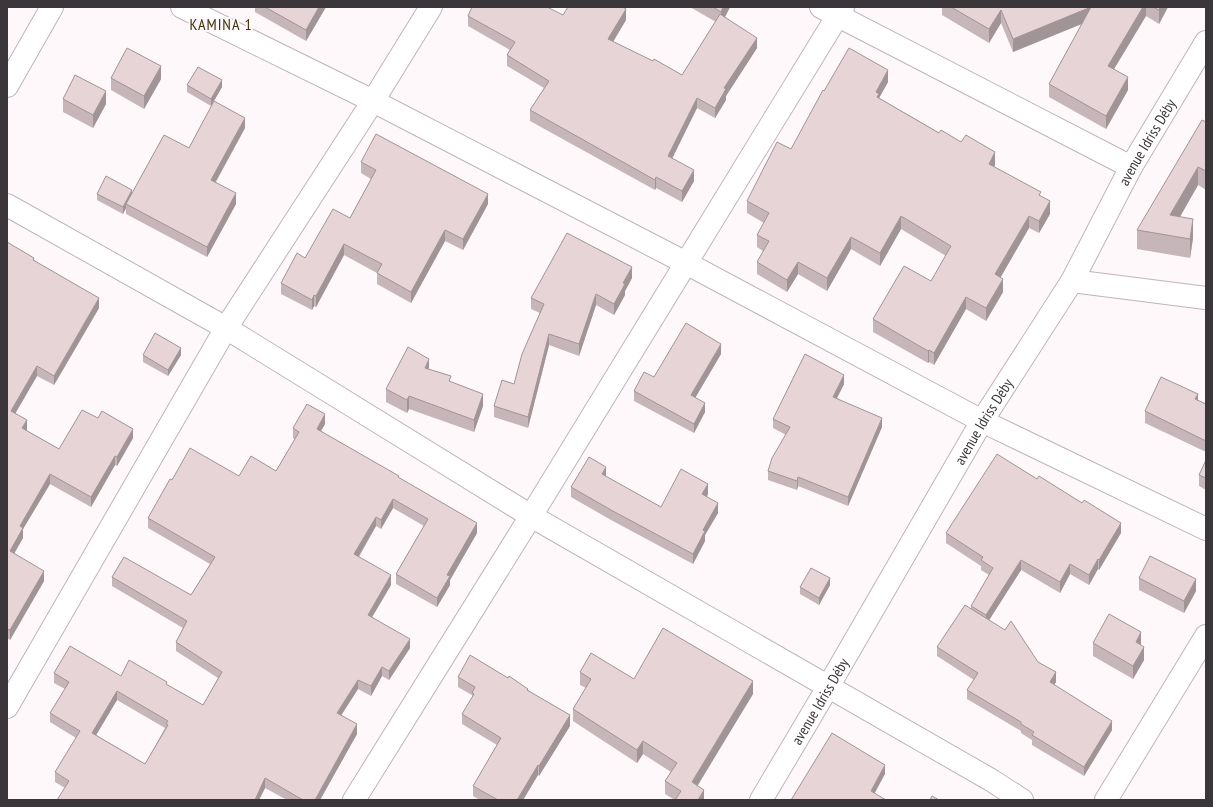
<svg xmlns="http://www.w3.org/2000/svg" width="1213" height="807" viewBox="0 0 1213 807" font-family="'PT Sans Narrow',sans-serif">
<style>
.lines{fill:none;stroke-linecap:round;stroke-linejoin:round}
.street-casing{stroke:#c1b3bb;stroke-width:24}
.street{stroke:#fff;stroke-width:22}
.wall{fill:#c6b6b9;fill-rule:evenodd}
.shaded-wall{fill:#a19496}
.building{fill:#e6d4d7;stroke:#a19496;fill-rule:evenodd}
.labels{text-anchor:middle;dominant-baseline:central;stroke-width:4;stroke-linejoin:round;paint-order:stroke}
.street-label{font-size:15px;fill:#3b3639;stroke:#fef8fb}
.neighbourhood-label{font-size:16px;letter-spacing:1px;fill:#3f360b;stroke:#fef8fb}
</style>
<rect width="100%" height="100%" fill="#fef8fb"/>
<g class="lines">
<!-- street casing -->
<g class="street-casing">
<g id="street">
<path d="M182,7L373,101L686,263L982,421L1206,529"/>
<path d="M821,7L1131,167"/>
<path d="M7,86L52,7"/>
<path d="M7,205L226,328L531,516L991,780L1022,800"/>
<path d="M1072,281L1206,298"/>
<path d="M7,707L226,328L373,101L431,7"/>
<path d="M354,800L531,516L843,7"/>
<path id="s1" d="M761,800L828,687L982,421L1072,281L1131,167L1206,42"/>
<path d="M1106,800L1206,636"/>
</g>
</g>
<!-- street -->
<use href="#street" class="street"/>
</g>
<!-- wall -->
<g class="wall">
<path d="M255,7H326L306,41L255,12Z"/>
<path d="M690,7H730L725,17L757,48L726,96V100L715,118L697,108L672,158L694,181L682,202L656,188L655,190L530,121V110L544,88L507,66V55L510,50L468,26V16L563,15L626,20L613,42L682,75L716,22Z"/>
<path d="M942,7H1168L1159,24L1146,16L1114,69L1128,90L1106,129L1049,97V84L1082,24L1013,52L1001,23L989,43L942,15Z"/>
<path d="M111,78L161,79L144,109L111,90Z"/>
<path d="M888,82L879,98L995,165L994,167L1041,196L1050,214L1039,233L1029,228L1000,278L1003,292L986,321L966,309L934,365L929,362L928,363L873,332V319L931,281L946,256L901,229L880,266L851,249L827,291L798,274L787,292L757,274V262L763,251L757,247V235L764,223L747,213V201L791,149L824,91Z"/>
<path d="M187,85L222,87L211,106L187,92Z"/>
<path d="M63,99L106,104L93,128L63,112Z"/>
<path d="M1206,122V190L1198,185L1180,217L1193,238L1190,258L1137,249V230Z"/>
<path d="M245,128L216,182L236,204L207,257L126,214V208L123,214L97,200V194L132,193L189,148Z"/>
<path d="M361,162L488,204L463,250L445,241L411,303L377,284V273L344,255L316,307L314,306L312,310L281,294V283L305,258L350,218L371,179L361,173Z"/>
<path d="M7,242L34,260L99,308L54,385L37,376L15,413L27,430H26L59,449L133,438L117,466L115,465L91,507L50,484L23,529V538L14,553L44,581L10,640L7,638Z"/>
<path d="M632,278L625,291V295L614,315L596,305L579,356L549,345L528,428L494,417V406L514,384L540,313L531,309V298Z"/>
<path d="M721,354L695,398L705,412L694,433L634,401V391L654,377Z"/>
<path d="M143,355H181L168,376L143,362Z"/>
<path d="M429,369L451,382L483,406L474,432L409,409L407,413L386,402V389Z"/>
<path d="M844,384L837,398L882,427L848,506L798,486L797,490L768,480V471L786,435L773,428V419Z"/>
<path d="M1198,401L1206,404V452L1145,423V411Z"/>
<path d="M325,424L321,431L399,478L477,533L450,580V585L437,607L396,584V574L424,526L393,508L381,529L376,526L359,557L391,585L372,617L410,648L389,680L382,676L371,696L358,689L341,715L357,734L320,800H287L265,788L259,800H57L65,788L55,782V772L76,738L50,722V713L65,689L54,683V673L121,676L167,685L203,705L218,678L176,651V642L183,628L112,586V577L191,595L210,564L148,528V518L172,480L239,476L276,471L295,439L293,438V428ZM117,700L165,728L145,764L96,735Z"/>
<path d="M1206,460V490L1199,486V475Z"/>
<path d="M606,477L661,507L708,494L707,497L718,513L705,535V541L693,564L611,520L571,497V487Z"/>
<path d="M946,533H1121L1099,570L1098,569L1089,585L1070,574L1060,593L1021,570L989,620L1038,662L1056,682L1054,685L1112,730L1084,776L1032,745V740L1021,733V731L967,699V690L974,680L937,656V647L971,609V606L989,575L981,570V566L946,543Z"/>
<path d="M1139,578L1196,591L1184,613L1139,590Z"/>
<path d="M830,585L819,605L800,594V587Z"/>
<path d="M1093,643L1144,660L1133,679L1093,656Z"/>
<path d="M580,672L753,694L697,785L704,800H675L665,794V781L671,772L643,754L637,763L573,721V709L586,688L580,685Z"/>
<path d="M458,677L528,690L570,726L539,776L538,775L523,800H480L473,796V786L497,745L462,724V714L472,698V695L458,687Z"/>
</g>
<!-- shaded-wall -->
<g class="shaded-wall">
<path d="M319,7H326L306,41V30Z"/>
<path d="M723,7H730L721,25V12Z"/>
<path d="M1091,7V20L1013,52V39Z"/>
<path d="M1143,7H1146V16L1108,79V66Z"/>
<path d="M1160,7H1168L1159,24V10Z"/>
<path d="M626,9V20L608,50V39Z"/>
<path d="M1001,10V23L989,43V29Z"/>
<path d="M757,38V48L726,96V100L715,118V108L724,88Z"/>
<path d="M161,66V79L144,109V96Z"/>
<path d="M888,70V82L879,98V107L876,92Z"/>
<path d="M1128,77V90L1106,129V116Z"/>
<path d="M222,80V87L211,106V99Z"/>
<path d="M106,91V104L93,128V115Z"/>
<path d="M697,98V108L668,167V156Z"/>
<path d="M245,118V128L211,190V180Z"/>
<path d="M995,152V165L989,177V164Z"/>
<path d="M1198,167V185L1170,234V215Z"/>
<path d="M694,170V181L682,202V191Z"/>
<path d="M656,177V188L655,190V180Z"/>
<path d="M132,190V197L126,204V208L123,214V207Z"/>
<path d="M236,193V204L207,257V247Z"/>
<path d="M488,194V204L463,250V239Z"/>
<path d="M1050,201V214L1039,233V221Z"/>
<path d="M901,216V229L880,266V253Z"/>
<path d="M1029,216V228L995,287V274Z"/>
<path d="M1193,219V238L1190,258V239Z"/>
<path d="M445,230V241L411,303V292Z"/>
<path d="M851,237V249L827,291V278Z"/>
<path d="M344,244V255L316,307V296Z"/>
<path d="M798,262V274L787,292V280Z"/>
<path d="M632,267V278L625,291V295L614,315V304L623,283Z"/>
<path d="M1003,279V292L986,321V308Z"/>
<path d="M596,294V305L579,356V344Z"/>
<path d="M314,295V306L312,310V300Z"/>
<path d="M966,297V309L934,365V353Z"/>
<path d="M99,298V308L54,385V376Z"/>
<path d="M549,334V345L528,428V417Z"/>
<path d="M721,344V354L691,405V395Z"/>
<path d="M181,348V355L168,376V370Z"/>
<path d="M929,350V362L928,363V351Z"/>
<path d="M429,359V372L425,368Z"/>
<path d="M37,366V376L11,421V411Z"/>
<path d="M844,375V384L833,406V397Z"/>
<path d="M483,394V406L474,432V420Z"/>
<path d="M1198,394V406L1195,399Z"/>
<path d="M409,396V409L407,413V400Z"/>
<path d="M705,403V412L694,433V424Z"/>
<path d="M325,414V424L317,438V429Z"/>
<path d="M882,418V427L848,506V497Z"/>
<path d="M27,420V430L22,438V428Z"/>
<path d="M133,429V438L117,466V457Z"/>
<path d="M115,456V465L91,507V497Z"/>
<path d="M606,467V477L602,474Z"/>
<path d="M50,474V484L23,529V538L10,561V551L20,526Z"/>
<path d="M798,477V486L797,490V481Z"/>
<path d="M708,484V494L702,504V494Z"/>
<path d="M393,499V508L381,529V520Z"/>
<path d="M718,503V513L705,535V541L693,564V554L703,530Z"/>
<path d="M376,517V526L354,564V554Z"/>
<path d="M477,523V533L450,580V585L437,607V598L447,575Z"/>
<path d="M1121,523V533L1099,570V560Z"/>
<path d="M1098,559V569L1089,585V575Z"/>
<path d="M1021,560V570L986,625V615Z"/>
<path d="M1070,564V574L1060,593V582Z"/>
<path d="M44,571V581L10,640V630Z"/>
<path d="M391,575V585L368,624V615Z"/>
<path d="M830,578V585L819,605V598Z"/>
<path d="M1196,579V591L1184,613V601Z"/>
<path d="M1141,632V645L1136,642Z"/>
<path d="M410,639V648L389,680V671Z"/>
<path d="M1144,647V660L1133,679V666Z"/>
<path d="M382,667V676L371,696V686Z"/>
<path d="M1056,672V682L1050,691V682Z"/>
<path d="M358,680V689L337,722V713Z"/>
<path d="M753,681V694L692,795V782Z"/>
<path d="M117,691V700L92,742V733Z"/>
<path d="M570,715V726L539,776V766Z"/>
<path d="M1112,721V730L1084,776V767Z"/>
<path d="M357,724V734L320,800H315Z"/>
<path d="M643,741V754L637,763V750Z"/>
<path d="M538,765V775L523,800H517Z"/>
<path d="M885,765V774L871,800V791Z"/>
<path d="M265,778V788L259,800H255Z"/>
<path d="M704,790V800H698Z"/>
</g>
<!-- building -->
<g class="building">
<path d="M265,7H319L306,30Z"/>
<path d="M472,7H547L563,15L568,7H623L626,9L608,39L653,61L654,59L682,75L720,14L757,38L724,88L726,89L715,108L697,98L668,156L694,170L682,191L656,177L655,180L530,110L549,81L507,55L515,42L468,16Z"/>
<path d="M713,7H723L721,12Z"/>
<path d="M951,7H1091L1013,39L1001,10L989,29Z"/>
<path d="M1091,7H1143L1108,66L1128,77L1106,116L1049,84Z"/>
<path d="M1153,7H1160L1159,10Z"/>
<path d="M127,48L161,66L144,96L111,78Z"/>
<path d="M849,48L888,70L876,92L879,94L877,97L939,133L941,130L961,142L966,135L995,152L989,164L1041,192L1039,195L1050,201L1039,221L1029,216L995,274L1003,279L986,308L966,297L934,353L929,350L928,351L873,319L904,266L931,281L951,246L901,216L880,253L851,237L827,278L798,262L787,280L757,262L769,241L757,235L769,213L747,201L777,142L791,149L823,90L824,91Z"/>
<path d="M198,67L222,80L211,99L187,85Z"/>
<path d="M75,75L106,91L93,115L63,99Z"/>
<path d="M214,101L245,118L211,180L236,193L207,247L126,204L164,135L189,148Z"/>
<path d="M1202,120L1206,122V171L1198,167L1170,215L1193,219L1190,239L1137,230Z"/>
<path d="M376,134L488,194L463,239L445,230L411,292L377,273L382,264L344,244L316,296L314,295L312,300L281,283L297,253L305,258L333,209L350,218L376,170L361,162Z"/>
<path d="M106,176L132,190L123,207L97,194Z"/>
<path d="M567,233L632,267L623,283L625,284L614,304L596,294L579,344L549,334L528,417L494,406L502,380L514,384L522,354L544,304L531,298Z"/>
<path d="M7,242L34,258L33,260L99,298L54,376L37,366L11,411L27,420L22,428L59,449L82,410L98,418L102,411L133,429L117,457L115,456L91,497L50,474L20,526L23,528L10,551L44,571L10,630L7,629Z"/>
<path d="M686,323L721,344L691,395L705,403L694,424L634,391L644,372L654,377Z"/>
<path d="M155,333L181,348L168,370L143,355Z"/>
<path d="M408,347L429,359L425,368L451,376L449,381L483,394L474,420L409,396L407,400L386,389Z"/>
<path d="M805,354L844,375L833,397L882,418L848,497L798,477L797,481L768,471L772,458L790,427L773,419Z"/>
<path d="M1161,377L1198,394L1195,399L1206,404V441L1145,411Z"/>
<path d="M307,404L325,414L317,429L399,476L398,477L477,523L447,575L450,576L437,598L396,574L428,519L393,499L381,520L376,517L354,554L391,575L368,615L410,639L389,671L382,667L371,686L358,680L337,713L357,724L315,800H303L265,778L255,800H57L69,781L55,772L80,731L50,713L69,682L54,673L70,646L121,676L129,660L167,682L166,684L203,705L222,672L176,642L187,621L112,577L124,557L191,595L215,557L148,518L170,479L172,480L190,448L239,476L251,456L276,471L299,432L293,428ZM117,691L168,721L166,724L168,725L145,764L92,733Z"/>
<path d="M997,454L1037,479L1039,476L1082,503L1084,500L1121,523L1099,560L1098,559L1089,575L1070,564L1060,582L1021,560L986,615L971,606L993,568L981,560L983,557L946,533Z"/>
<path d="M589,457L606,467L602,474L661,507L681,469L708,484L702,494L718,503L703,530L705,531L693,554L611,510L571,487Z"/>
<path d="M1206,460V478L1199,475Z"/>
<path d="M1150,556L1196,579L1184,601L1139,578Z"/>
<path d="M811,568L830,578L819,598L800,587Z"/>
<path d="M965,605L1005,630L1011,621L1038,662L1056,672L1050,682L1112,721L1084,767L1032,735L1034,732L1021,724V722L967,690L978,673L937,647Z"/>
<path d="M1109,614L1141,632L1136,642L1144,647L1133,666L1093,643Z"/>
<path d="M663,628L753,681L692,782L704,790L698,800H675L681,791L665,781L677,763L643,741L637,750L573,709L591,679L580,672L591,653L634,679Z"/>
<path d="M470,655L508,678L509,676L528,689L527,690L570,715L539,766L538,765L517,800H498L473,786L501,738L462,714L474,694L472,693L475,687L458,677Z"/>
<path d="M832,733L885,765L871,791L886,800H791Z"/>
<path d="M932,796L939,800H930Z"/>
</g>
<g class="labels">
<!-- street labels -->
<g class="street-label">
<text stroke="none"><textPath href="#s1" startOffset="763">avenue Idriss Déby</textPath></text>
<text stroke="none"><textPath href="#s1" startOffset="439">avenue Idriss Déby</textPath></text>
<text stroke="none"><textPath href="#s1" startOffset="115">avenue Idriss Déby</textPath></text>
</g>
<!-- neighbourhood labels -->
<g class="neighbourhood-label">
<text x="221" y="24">KAMINA 1</text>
</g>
</g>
<!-- border -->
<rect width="1213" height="807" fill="none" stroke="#3b3639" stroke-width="16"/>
</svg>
